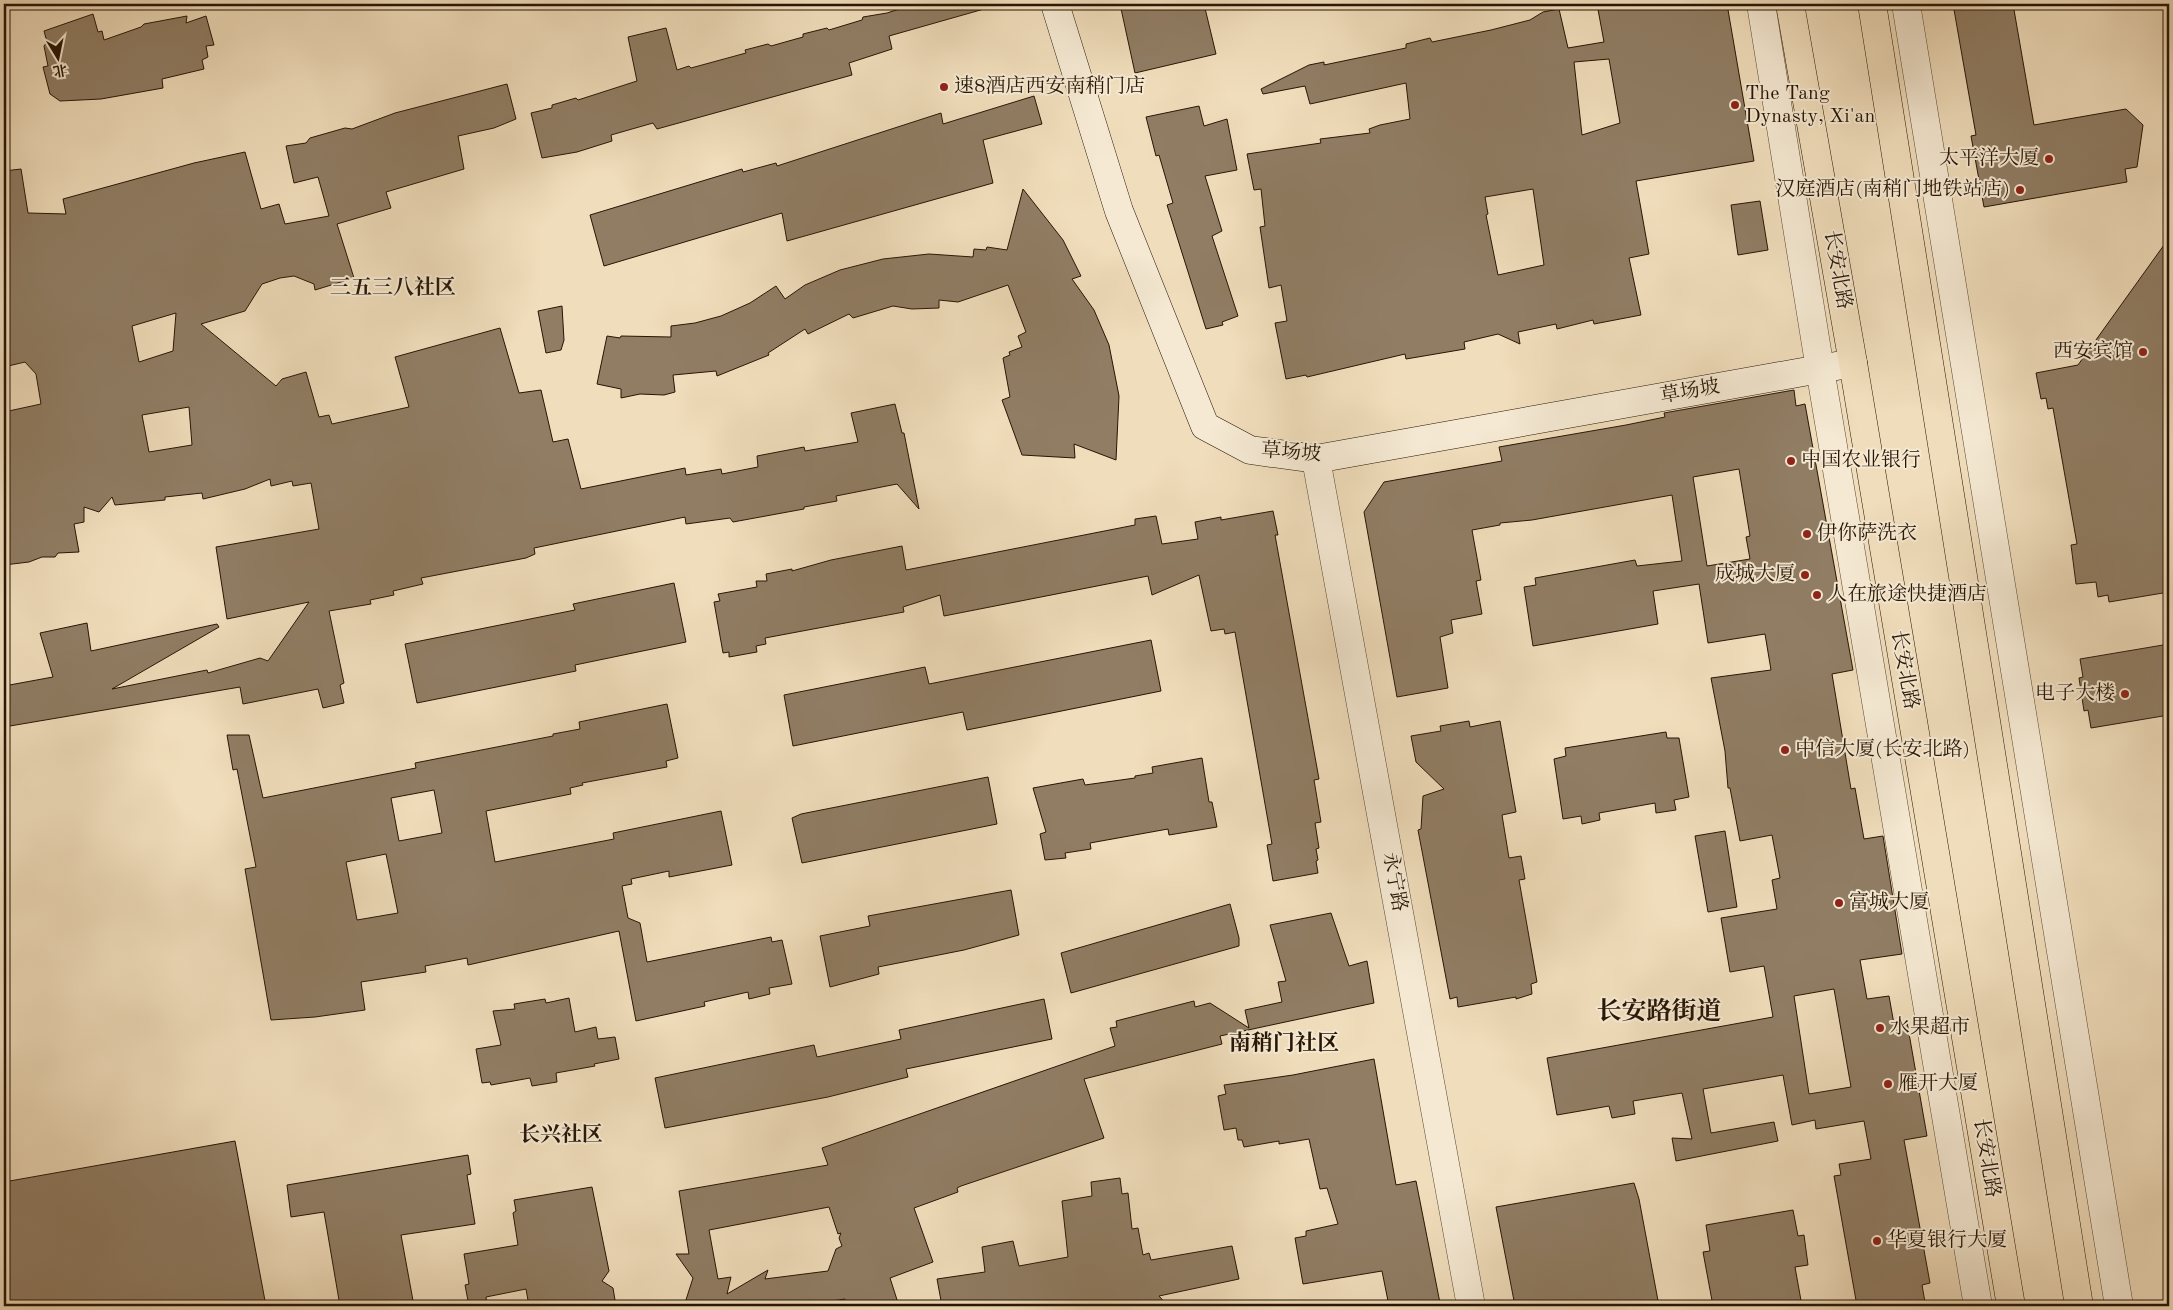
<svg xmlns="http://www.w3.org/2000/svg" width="2173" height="1310" viewBox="0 0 2173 1310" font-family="'Old Standard TT','Noto Serif SC',serif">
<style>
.building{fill:#907d64;stroke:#271505;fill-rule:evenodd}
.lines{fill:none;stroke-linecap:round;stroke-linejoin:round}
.street-casing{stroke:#594732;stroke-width:29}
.secondary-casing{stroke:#271505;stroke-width:29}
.primary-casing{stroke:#271505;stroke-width:29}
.street{stroke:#f5e9d3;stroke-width:28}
.secondary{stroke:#f5e9d3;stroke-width:28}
.primary{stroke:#f0ddbb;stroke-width:28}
.poi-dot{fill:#8f2418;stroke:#f5e9d3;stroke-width:2}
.labels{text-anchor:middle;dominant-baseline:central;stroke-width:4;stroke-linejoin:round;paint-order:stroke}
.poi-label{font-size:20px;fill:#271505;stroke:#f5e9d3;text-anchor:start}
.street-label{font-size:20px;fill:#271505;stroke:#f5e9d3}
.neighbourhood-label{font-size:21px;font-weight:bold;fill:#271505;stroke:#f5e9d3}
.quarter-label{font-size:22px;font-weight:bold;fill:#271505;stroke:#f5e9d3}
.district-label{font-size:25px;font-weight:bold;fill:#271505;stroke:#f5e9d3}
</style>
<rect width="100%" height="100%" fill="#f0ddbb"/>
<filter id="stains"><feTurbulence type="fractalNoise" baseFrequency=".004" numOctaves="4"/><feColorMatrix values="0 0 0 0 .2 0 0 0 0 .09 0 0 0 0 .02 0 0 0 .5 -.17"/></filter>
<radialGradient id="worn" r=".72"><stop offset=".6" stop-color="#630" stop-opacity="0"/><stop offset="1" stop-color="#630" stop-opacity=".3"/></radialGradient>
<!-- building -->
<g class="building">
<path d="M915,4H983L984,9L889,36L892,49L849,63L852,75L657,129L653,123L611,135L612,141L577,152L542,158L531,113L552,108V105L576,98L578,100L637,81L628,37L666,28L677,70L689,66L691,68L746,53L745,50L768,44L771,46L803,37V34L827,28L829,30L862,20L863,17L887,13Z"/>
<path d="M1120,4H1204L1216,54L1135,73Z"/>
<path d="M1597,4H1727L1754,161L1636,181L1649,254L1629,258L1641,315L1594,324L1593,320L1557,329L1556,324L1518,332L1520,344L1498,334L1464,342L1465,349L1406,359L1405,354L1307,377L1306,375L1286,379L1275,323L1287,321L1281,285L1269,288L1260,227L1265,226L1261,189L1254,190L1247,154L1321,143L1320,139L1370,133L1369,129L1380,125L1410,119L1406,83L1310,104L1305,86L1263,94L1261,89L1309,65L1324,62V65L1406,48V44L1430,38L1432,42L1491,30L1530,20L1543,12L1559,9L1568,48L1604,42ZM1609,59L1620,123L1582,135L1574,62ZM1533,189L1544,265L1498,275L1486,215L1488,214L1485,197Z"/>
<path d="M1953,4H2013L2034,125L2126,109L2143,125L2137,167L2125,169L2127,182L1984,207L1971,136L1976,135Z"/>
<path d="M93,14L98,32L102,31L104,40L141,27L144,24L187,16L186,23L206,16L214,45L206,46L208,57L202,60L204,69L162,79L163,88L101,99L60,101L50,94L43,67L48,66L44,46L47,42L44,31Z"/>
<path d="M507,84L516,119L494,128L458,136L464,169L386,192L391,208L337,224L354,278L315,290L314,284L294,276L280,278L262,284L245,311L201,324L276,386L282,379L306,372L319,417L329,415L332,424L409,407L395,357L500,328L519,393L541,390L553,442L568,439L581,489L685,468L686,475L721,469L722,474L758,467L757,456L804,447L805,451L858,442L851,413L895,404L902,433H904L919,509L897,484L836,496L837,501L804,507V509L733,522L730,518L686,524L685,517L534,548L535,554L526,558L421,578L423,584L393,591L394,595L370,600L371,604L329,611L344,683L340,685L344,703L323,708L318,689L243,704L240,687L4,727V686L53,677L40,633L87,623L91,651L217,624L219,627L112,689L207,670L208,673L260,658L268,661L309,602L227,619L216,547L319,529L311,483L293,486L292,481L271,486L270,479L245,489L203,499L202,493L165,497V500L115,505L112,497L99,512L84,507V522L74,524L79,552L58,553L55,557H42L29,562L4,565V412L41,404L36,374L25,362L4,367V171L21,169L28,213L66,214L63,199L194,163L245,152L261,209L279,204L285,224L329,216L318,177L294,183L286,146L306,143L310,138L345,128L352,129L395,113ZM176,313L173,351L139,362L132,326ZM189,407L192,445L149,452L142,415Z"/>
<path d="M1034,96L1042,124L983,140L993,183L787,241L782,213L604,266L590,215L742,169L743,172L776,163L777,166L941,113L943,124Z"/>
<path d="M1199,106L1204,126L1227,119L1237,170L1205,176L1222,231L1212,236L1238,316L1222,322L1223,325L1206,329L1167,205L1173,203L1159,155L1156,156L1146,117Z"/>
<path d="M1023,189L1063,240L1081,276L1072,279L1094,310L1109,345L1119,396L1116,460L1074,444L1075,458L1022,455L1002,400L1010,397L1003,358L1010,355L1009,352L1022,347L1018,336L1026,332L1008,285L958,302L939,300V308L912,309L893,306L853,318L849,314L808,334L805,329L768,353L769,355L717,376L716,371L673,375L675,392L664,395L640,394L621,398V389L597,384L607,336L620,338L621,336L671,337V326L695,323L721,316L750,303L776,286L785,299L805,285L840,270L883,259L929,254L973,257L974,249L986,250L987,247L1007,250Z"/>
<path d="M1760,201L1768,250L1738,255L1731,205Z"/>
<path d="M2169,238V592L2109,602L2108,595L2098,597L2096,582L2076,584L2071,545L2077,544L2053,408L2048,409L2046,398L2041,399L2036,373L2078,365Z"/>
<path d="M562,306L564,340L561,350L546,353L538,311Z"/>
<path d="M1794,390L1796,406L1805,404L1853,670L1832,674L1851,789L1855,788L1864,839L1883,836L1902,954L1860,960L1867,999L1889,996L1894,1024L1907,1022L1927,1136L1904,1140L1930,1283L1922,1285L1925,1302L1920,1303L1921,1306H1857L1834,1176L1841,1175L1839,1164L1871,1159L1864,1121L1816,1129L1815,1120L1792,1125L1783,1075L1703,1089L1711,1133L1774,1122L1778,1141L1676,1161L1672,1138L1692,1139L1682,1093L1633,1101L1635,1114L1612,1118L1609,1106L1557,1115L1547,1058L1773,1017L1764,966L1730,972L1721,918L1777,909L1772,880L1780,878L1772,835L1740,841L1730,788H1728L1725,751L1711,678L1771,670L1765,634L1708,643L1699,584L1653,591L1658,624L1533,646L1524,587L1536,585L1535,578L1635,560L1637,566L1682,561L1672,495L1532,520L1500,523V525L1472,530L1481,580L1476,581L1482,614L1451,620L1453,633L1440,637L1448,688L1397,697L1364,512L1384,482L1502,461L1499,447L1626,425L1665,417L1664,413ZM1739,469L1750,536L1746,537L1750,559L1707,566L1693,477ZM1834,989L1851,1087L1809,1094L1794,996Z"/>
<path d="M1273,511L1278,535H1275L1319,779L1314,780L1321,822L1315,823L1319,848L1316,849L1318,860L1316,861L1318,873L1273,881L1267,845L1272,844L1235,632L1225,634L1224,629L1211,631L1199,575L1152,595L1148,576L944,616L940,595L903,607L904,612L765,638L766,644L756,646L757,652L729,657V652L723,653L714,602L720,601L718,594L757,587L756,581H767L766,574L792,569V571L831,560L902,546L906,570L1135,525V519L1156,516L1162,544L1198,539L1195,522L1221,517V520Z"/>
<path d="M674,583L686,642L575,665L576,671L417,703L405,644L575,610L573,604Z"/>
<path d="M1151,640L1161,691L967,730L963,712L793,746L784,695L925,667L929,684Z"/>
<path d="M2169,644V715L2091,728L2088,710L2084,711L2079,678L2083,677L2080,659Z"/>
<path d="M667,704L678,758L666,761L667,767L582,783L583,785L570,788L571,794L486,811L495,862L614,839L613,833L721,811L732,865L669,877V871L631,879L632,884L622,886L628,918L640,923L647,962L771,937L772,942L782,940L792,984L769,988L770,994L749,999L748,992L704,1002L705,1006L636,1021L619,931L468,965L467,958L425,966L426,972L361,982L365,1010L315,1017L271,1020L245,869L256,867L237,769L233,770L227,735H249L263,798L416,768L415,763L553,736V734L580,729L579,722ZM434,790L442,833L399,841L391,798ZM386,854L398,913L357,920L346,862Z"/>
<path d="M1469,721L1470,727L1500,721L1516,812L1502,815L1509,858L1521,856L1525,879L1519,880L1537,982L1531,984L1532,994L1516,999V997L1458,1007L1457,997L1450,999L1418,830L1421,829L1423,796L1444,789L1416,762L1411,736L1441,731L1440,726Z"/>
<path d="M1666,732L1667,738H1679L1689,797L1674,800L1676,810L1656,813L1655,803L1599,813L1600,820L1582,824L1581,816L1563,819L1554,759L1566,756L1565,748Z"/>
<path d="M1202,758L1209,802H1212L1217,827L1169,835L1168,829L1090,843L1091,849L1065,853L1066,858L1045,860L1040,834L1046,832L1033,788L1083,779L1085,785L1135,778V776L1153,773L1152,767Z"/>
<path d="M988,777L997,824L802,863L792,818L801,814Z"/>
<path d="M1725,831L1737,907L1708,912L1695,836Z"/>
<path d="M1011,890L1019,935L964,950L878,967L879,974L830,987L820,936L870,926L868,916Z"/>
<path d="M1230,904L1239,938V946L1071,993L1061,953Z"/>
<path d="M1331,913L1349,966L1367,961L1374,1003L1220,1036L1222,1044L1084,1079L1104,1138L961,1186L957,1188L958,1192L914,1208L933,1262L890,1278L899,1306H846L845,1299L802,1306H684L693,1278L676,1254H689L679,1191L828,1165L822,1148L1115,1046L1110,1028L1117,1027L1116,1021L1194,1001L1195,1007L1210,1003L1249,1028L1245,1010L1282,1002L1278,982L1286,981L1270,925ZM829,1207L838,1234L841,1233L839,1238L842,1246L836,1249L828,1271L765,1279L768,1270L727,1294L731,1277L718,1279L709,1230Z"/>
<path d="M569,998L575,1032L596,1027L598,1039L615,1037L619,1059L594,1064L595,1066L556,1073L557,1082L532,1086L530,1078L491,1085L490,1082L482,1083L476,1049L501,1045L493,1011L515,1009L514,1004L545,999L546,1003Z"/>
<path d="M1044,999L1052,1039L906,1069L908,1077L828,1097L665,1128L655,1078L814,1045L817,1057L901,1039L899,1030Z"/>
<path d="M1374,1059L1396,1185L1416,1181L1440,1303L1425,1306H1389L1382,1271L1303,1284L1295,1238L1306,1236V1231L1338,1224L1327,1188L1320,1189L1309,1139L1279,1144V1141L1244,1147L1242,1140H1238L1236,1128L1224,1130L1218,1096L1226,1094L1224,1085L1293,1075Z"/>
<path d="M235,1141L266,1306H4V1182Z"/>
<path d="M468,1155L471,1174L467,1175L475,1224L401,1235L414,1306H340L324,1212L291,1217L287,1185Z"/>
<path d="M1120,1178L1122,1194L1128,1193L1132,1229L1138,1228L1143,1255L1149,1253L1151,1260L1232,1246L1239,1279L1159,1296L1168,1306H942L937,1279L985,1272L982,1247L1013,1241L1019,1266L1068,1257L1062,1201L1092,1196L1091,1182Z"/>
<path d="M1634,1183L1639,1199L1659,1306H1515L1496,1207Z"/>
<path d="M592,1187L609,1271L602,1281L613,1288L616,1306H529L526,1289L486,1297L487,1306H469L465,1285L469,1284L464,1254L518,1245L513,1213L516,1211L514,1200Z"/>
<path d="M1793,1210L1798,1236L1804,1235L1808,1265L1795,1267L1802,1306H1713L1703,1252L1710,1251L1706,1225Z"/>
</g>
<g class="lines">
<!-- street casing -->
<g class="street-casing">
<g id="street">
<path d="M1761,4L1820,369L1978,1306"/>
<path d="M1906,4L2119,1306"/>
<path d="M1316,459L1471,1306"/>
</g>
</g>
<!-- secondary casing -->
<g class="secondary-casing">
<path id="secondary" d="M1055,4L1119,211L1205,426L1250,450L1316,459L1853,363"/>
</g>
<!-- primary casing -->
<g class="primary-casing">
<g id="primary">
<path d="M1790,4L1853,363L2011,1306"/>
<path d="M1872,4L2079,1306"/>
</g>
</g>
<!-- street -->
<use href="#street" class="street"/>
<!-- secondary -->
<use href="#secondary" class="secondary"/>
<!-- primary -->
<use href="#primary" class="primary"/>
</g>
<!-- markers -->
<g class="poi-dot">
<circle cx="944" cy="87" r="5"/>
<circle cx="1735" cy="105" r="5"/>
<circle cx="2049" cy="159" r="5"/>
<circle cx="2020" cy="190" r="5"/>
<circle cx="2143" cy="352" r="5"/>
<circle cx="1791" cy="461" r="5"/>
<circle cx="1807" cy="534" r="5"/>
<circle cx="1805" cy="575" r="5"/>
<circle cx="1817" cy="595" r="5"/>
<circle cx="2125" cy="694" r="5"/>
<circle cx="1785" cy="750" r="5"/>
<circle cx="1839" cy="903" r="5"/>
<circle cx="1880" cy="1028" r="5"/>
<circle cx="1888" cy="1084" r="5"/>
<circle cx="1877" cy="1241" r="5"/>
</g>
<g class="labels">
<!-- poi labels -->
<g class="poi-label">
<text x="954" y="87">速8酒店西安南稍门店</text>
<text x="1745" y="94">The Tang<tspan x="1745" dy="23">Dynasty, Xi'an</tspan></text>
<text x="2039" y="159" text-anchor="end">太平洋大厦</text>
<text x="2010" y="190" text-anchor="end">汉庭酒店(南稍门地铁站店)</text>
<text x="2133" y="352" text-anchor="end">西安宾馆</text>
<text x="1801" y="461">中国农业银行</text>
<text x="1817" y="534">伊你萨洗衣</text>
<text x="1795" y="575" text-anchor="end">成城大厦</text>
<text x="1827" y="595">人在旅途快捷酒店</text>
<text x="2115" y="694" text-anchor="end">电子大楼</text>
<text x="1795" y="750">中信大厦(长安北路)</text>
<text x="1849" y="903">富城大厦</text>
<text x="1890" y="1028">水果超市</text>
<text x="1898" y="1084">雁开大厦</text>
<text x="1887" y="1241">华夏银行大厦</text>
</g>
<!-- street labels -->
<g class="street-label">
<text transform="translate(1837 270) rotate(80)">长安北路</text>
<text transform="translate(1690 392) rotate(-10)">草场坡</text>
<text transform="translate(1291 453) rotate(4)">草场坡</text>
<text transform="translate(1904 670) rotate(80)">长安北路</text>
<text transform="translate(1394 882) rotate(80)">永宁路</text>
<text transform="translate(1986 1158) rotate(81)">长安北路</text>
</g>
<!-- neighbourhood labels -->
<g class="neighbourhood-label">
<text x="393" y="288">三五三八社区</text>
<text x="561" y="1135">长兴社区</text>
</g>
<!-- quarter labels -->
<g class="quarter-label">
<text x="1284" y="1044">南稍门社区</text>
</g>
<!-- district labels -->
<g class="district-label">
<text x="1659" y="1012">长安路街道</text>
</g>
</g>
<!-- margin -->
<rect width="2173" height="1310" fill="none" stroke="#f0ddbb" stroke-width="20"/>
<rect x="5" y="5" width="2163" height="1300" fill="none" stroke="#271505" stroke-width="2.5"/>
<rect x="10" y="10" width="2153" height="1290" fill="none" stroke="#271505"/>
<!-- north arrow -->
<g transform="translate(58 58) rotate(170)" stroke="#f5e9d3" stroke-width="4" paint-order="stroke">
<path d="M0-4L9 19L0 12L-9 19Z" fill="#271505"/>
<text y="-8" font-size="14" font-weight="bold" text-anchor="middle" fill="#271505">北</text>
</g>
<rect width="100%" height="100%" filter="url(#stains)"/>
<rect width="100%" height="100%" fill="url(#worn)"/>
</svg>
